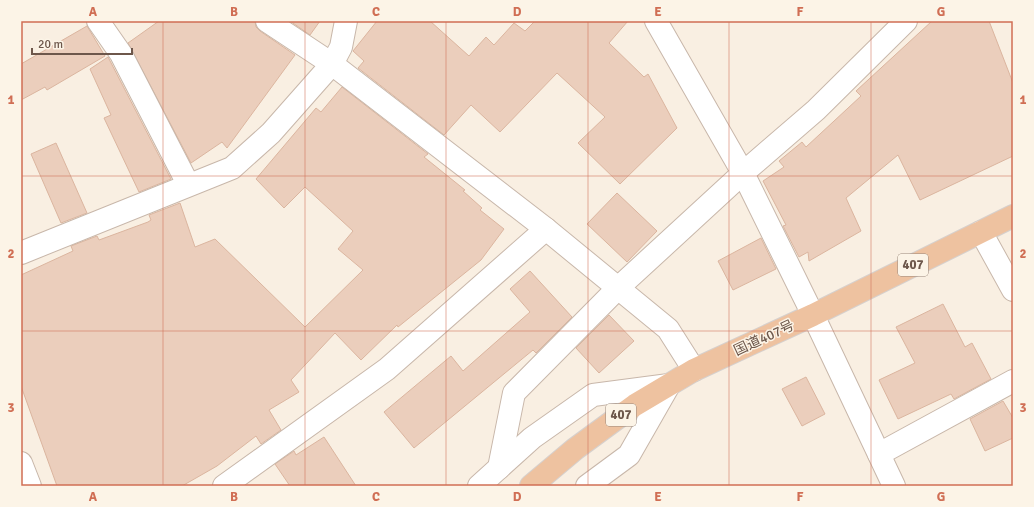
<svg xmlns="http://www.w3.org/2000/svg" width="1034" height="507" viewBox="0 0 1034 507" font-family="Signika,'Noto Sans JP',sans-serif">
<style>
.building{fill:#ebcebc;stroke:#dbb59f}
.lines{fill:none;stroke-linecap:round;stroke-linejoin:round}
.minor-casing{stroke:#c8b7aa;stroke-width:24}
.trunk-casing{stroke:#d6d0cd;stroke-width:24}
.minor{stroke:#fff;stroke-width:22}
.trunk{stroke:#eec2a0;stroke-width:22}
.grid{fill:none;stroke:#d06e54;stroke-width:1;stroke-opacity:0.55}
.labels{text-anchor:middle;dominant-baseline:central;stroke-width:3;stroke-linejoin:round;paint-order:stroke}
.shield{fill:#fcf4e7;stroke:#98867a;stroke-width:1}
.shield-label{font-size:13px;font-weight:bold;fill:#6d574b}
.street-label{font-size:14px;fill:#6d574b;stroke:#fcf4e7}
.neatline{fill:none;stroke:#d06e54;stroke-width:1.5}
.grid-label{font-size:13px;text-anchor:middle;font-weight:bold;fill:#d06e54}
</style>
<rect width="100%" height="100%" fill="#f9efe2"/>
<!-- building -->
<g class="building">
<path d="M159,21H255L256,27L260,31L295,55L227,148L222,142L191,163L128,43Z"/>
<path d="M290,21H320L310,35Z"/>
<path d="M377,21H430L469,56L486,37L494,45L514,23L525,31L535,21H628L609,43L644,77L648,74L677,128L620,184L578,143L605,117L557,73L500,132L471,105L444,135L358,68L364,61L353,51Z"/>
<path d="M932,21H989L1013,83V156L920,200L898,155L846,198L861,231L809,261L808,252L799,257L783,226L786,225L763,181L784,167L779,161L802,142L806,147L861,96L856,91Z"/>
<path d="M87,26L105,56L47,90L45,87L21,100V64Z"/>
<path d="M108,57L171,179L139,192L104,118L111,115L90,69Z"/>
<path d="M342,87L428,154L424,157L465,190L463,191L482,208L480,210L504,229L481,260L398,327L397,325L361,360L335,333L291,380L299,392L269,410L281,430L261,444L256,436L217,466L182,486H57L21,386V275L73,251L71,246L97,236L99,240L148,222L151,220L149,215L180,203L195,247L215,239L305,327L363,270L338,249L353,231L305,187L284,208L256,179L316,108L321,112Z"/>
<path d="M56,143L87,213L61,223L31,154Z"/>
<path d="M617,193L657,231L627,262L587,224Z"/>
<path d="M761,238L776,269L733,290L718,261Z"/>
<path d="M530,271L572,317L536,353L533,350L414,448L384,412L451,356L463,371L530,312L510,289Z"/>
<path d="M943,304L965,347L972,343L991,379L954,399L951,394L898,419L879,380L915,363L896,327Z"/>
<path d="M609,315L634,341L599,373L576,348Z"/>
<path d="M806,377L825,414L802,426L782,389Z"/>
<path d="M1003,401L1013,418V438L985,451L970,419Z"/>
<path d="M324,437L356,486H290L275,464L294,451L296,455Z"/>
</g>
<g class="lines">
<!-- minor casing -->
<g class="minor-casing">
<g id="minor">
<path d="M98,21L121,54L188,184"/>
<path d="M267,21L332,64L546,229L668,329L694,370"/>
<path d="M656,21L743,173L813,315L894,486"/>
<path d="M981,232L1013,290"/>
<path d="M21,253L232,168L271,133L332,64L341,47L346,21"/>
<path d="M879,454L1013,381"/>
<path d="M21,463L30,486"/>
<path d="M499,468L514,393L618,288L743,173L816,110L906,21"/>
<path d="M224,486L387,369L546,229"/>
<path d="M479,486L532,438L593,395L669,385"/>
<path d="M587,486L629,455L669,385"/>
</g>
</g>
<!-- trunk casing -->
<g class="trunk-casing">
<path id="trunk" d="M531,486L575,449L635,405L694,370L813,315L1013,216"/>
</g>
<!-- minor -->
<use href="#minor" class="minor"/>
<!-- trunk -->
<use href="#trunk" class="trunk"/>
</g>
<!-- grid -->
<path class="grid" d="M163,21V486M305,21V486M446,21V486M588,21V486M729,21V486M871,21V486M21,176H1013M21,331H1013"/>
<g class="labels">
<!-- shield labels -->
<g class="shield">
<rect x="898" y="254" width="30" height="22" rx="3"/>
<rect x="606" y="404" width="30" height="22" rx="3"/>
</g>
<g class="shield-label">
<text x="913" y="265">407</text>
<text x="621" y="415">407</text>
</g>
<!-- street labels -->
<g class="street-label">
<text transform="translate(764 338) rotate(-25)">国道407号</text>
</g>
</g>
<!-- border -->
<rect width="1034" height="507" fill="none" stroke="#fcf4e7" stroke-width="44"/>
<!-- scale -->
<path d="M32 48v6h100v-6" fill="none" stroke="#6d574b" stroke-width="2"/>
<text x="38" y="48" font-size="12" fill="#6d574b" stroke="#fcf4e7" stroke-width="3" paint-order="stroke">20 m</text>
<rect x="22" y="22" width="990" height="463" class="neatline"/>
<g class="grid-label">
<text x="93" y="16">A</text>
<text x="234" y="16">B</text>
<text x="376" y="16">C</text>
<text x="517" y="16">D</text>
<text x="658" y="16">E</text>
<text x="800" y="16">F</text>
<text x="941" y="16">G</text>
<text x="11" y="104">1</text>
<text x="1023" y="104">1</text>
<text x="11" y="258">2</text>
<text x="1023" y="258">2</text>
<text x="11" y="412">3</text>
<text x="1023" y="412">3</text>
<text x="93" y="501">A</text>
<text x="234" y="501">B</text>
<text x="376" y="501">C</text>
<text x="517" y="501">D</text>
<text x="658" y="501">E</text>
<text x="800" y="501">F</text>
<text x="941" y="501">G</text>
</g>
</svg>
